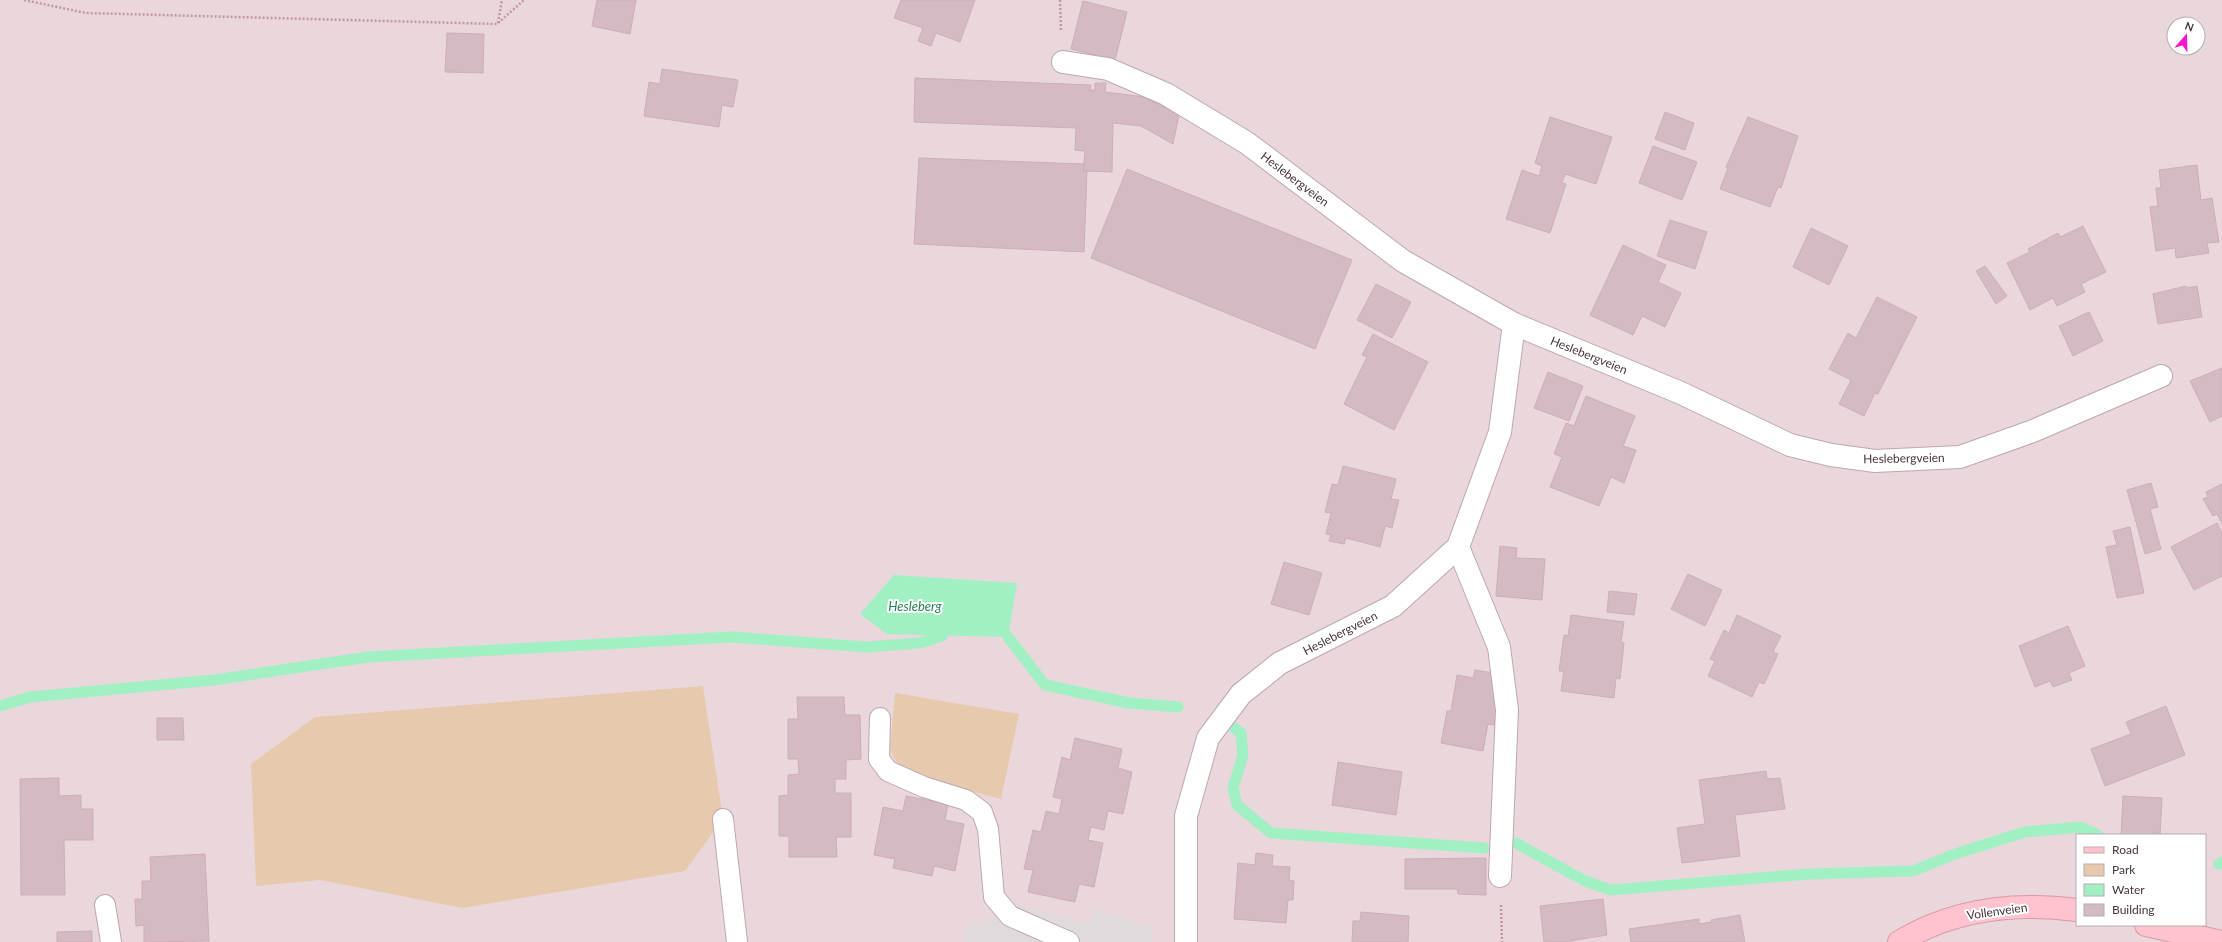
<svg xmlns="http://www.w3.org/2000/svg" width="2222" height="942" viewBox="0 0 2222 942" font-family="Lato,sans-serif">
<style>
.residential{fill:#ead7dc;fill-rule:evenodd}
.green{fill:#e7caad}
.parking{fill:#e0dadc}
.water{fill:#a0f0c4}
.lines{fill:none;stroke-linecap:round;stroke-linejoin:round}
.stream{stroke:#a0f0c4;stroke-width:11}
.building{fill:#d4bac3;stroke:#cfadb9}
.lane-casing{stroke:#bea7ae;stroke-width:22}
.street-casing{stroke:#bea7ae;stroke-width:24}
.secondary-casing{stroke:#d998a6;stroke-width:24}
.path{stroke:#c098a4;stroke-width:2.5;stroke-dasharray:2 2;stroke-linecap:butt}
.lane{stroke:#fff;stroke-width:20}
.street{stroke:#fff;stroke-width:22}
.secondary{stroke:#ffc2ce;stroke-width:22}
.labels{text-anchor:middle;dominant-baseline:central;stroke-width:4;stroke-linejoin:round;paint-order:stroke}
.street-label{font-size:12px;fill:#45343a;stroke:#fff}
.water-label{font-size:13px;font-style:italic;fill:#258050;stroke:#fff}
</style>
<rect width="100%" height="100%" fill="#f2e5e8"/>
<!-- residential -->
<path class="residential" d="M0,0H2222V942H0ZM2174,24H2198V48H2174ZM2077,835H2205V925H2077Z"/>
<!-- green -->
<g class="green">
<path d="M703,686L723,819L685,871L462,908L320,880L256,886L251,764L315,717Z"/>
<path d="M895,693L1019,714L1001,799L921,778L898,766L890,749Z"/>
</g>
<!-- parking -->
<path class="parking" d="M1021,905L1090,925L1095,910L1153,927L1149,942H965L968,925L984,922Z"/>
<!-- water -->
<path class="water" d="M894,575L1017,583L1008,637L887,634L860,614Z"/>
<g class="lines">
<!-- stream -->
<g class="stream">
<path d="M1008,637L1045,685L1129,703L1178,707"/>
<path d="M0,706L30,697L214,680L368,657L732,637L867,647L920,643L942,636"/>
<path d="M1234,728L1241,733L1243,755L1233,788L1237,805L1271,833L1484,848"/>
<path d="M1516,843L1585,881L1611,890L1809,874L1913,871L1955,854L2025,832L2080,827L2098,835"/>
<path d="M2219,864L2222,862"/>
</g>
</g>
<!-- building -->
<g class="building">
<path d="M597,0H636L630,34L592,26Z"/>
<path d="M901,0H900H975L960,42L936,33L931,46L918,41L923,28L894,18Z"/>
<path d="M1083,1L1127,12L1115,60L1071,49Z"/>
<path d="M447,33L484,34L483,73L445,72Z"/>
<path d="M662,69L738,80L733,107L722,105L719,127L644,116L649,82L660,84Z"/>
<path d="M915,78L1091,85L1090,90H1095V83H1106L1105,92L1145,97L1179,115L1173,144L1141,126L1113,123L1112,172L1083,171L1085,151L1075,150L1076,128L914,122Z"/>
<path d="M1665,112L1694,123L1685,150L1655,139Z"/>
<path d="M1550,117L1612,137L1596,184L1565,174L1562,183L1566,184L1550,233L1506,219L1522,170L1539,176L1542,166L1535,163Z"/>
<path d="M1748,117L1798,136L1781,188L1778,187L1770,207L1720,189L1728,168L1726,167Z"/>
<path d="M1653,146L1697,162L1682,200L1639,183Z"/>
<path d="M919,158L1084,164L1083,171H1087L1084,252L914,244Z"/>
<path d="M2197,165L2201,200L2212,198L2219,242L2207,243L2209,253L2176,258L2175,248L2156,251L2150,207L2158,206L2156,188H2161L2159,170Z"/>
<path d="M1127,169L1352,260L1315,349L1091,258Z"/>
<path d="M1670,220L1707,232L1695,269L1657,256Z"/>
<path d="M2083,226L2106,272L2081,284L2085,292L2057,306L2053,298L2030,310L2007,263L2030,252L2028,249L2058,233L2060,237Z"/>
<path d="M1811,228L1848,246L1829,285L1793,267Z"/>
<path d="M1623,245L1666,265L1658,282L1681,293L1665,327L1642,316L1633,335L1590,315Z"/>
<path d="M1985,266L2007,296L1996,304L1976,271Z"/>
<path d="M1376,284L1411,302L1392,338L1357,320Z"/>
<path d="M2186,286L2187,288L2197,286L2202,317L2158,324L2153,294Z"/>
<path d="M1877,297L1917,317L1878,394L1875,393L1864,416L1839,404L1851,380L1829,369L1848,333L1856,338Z"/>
<path d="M2089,312L2103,341L2073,356L2059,326Z"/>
<path d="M1373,334L1428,362L1394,430L1344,404L1367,357L1362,355Z"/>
<path d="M2222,368V416L2210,422L2190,381Z"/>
<path d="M1548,372L1583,386L1569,421L1534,408Z"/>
<path d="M1586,396L1635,416L1623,446L1636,450L1624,483L1611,477L1599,506L1550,487L1562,457L1554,454L1566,423L1574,426Z"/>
<path d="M1343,466L1396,479L1391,499L1399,500L1392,528L1385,526L1380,547L1346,538L1344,544L1329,541L1331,535L1326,534L1331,513L1325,512L1332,484L1338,485Z"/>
<path d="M2151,483L2158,507L2150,509L2161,549L2145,554L2127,490Z"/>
<path d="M2222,484V524L2217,514L2213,516L2203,499L2208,497L2206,492Z"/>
<path d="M2217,523L2222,533V576L2194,590L2171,547Z"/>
<path d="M2130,527L2144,593L2117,598L2106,547L2117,545L2113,531Z"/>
<path d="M1500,546L1517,548L1516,558L1545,559L1542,600L1496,596Z"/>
<path d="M1284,562L1322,573L1309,615L1271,604Z"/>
<path d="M1688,574L1722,590L1705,626L1671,609Z"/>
<path d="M1609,591L1637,594L1634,615L1607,612Z"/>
<path d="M1571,615L1624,622L1621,642L1624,643L1620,679L1616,678L1614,698L1561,691L1564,671H1559L1564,635L1568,636Z"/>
<path d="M1737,615L1781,636L1773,652L1778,654L1764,684L1759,682L1752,697L1708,676L1715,661L1710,659L1724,630L1729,633Z"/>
<path d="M2068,626L2085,666L2069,673L2072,680L2053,687L2050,681L2035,687L2019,646Z"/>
<path d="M1475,670L1494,673L1492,682L1502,683L1494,725L1488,724L1483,751L1441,743L1447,711H1451L1457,675L1473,678Z"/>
<path d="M797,697H844L845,715H860L861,759L846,760V779H835V793H851V837H836L837,857H789V836H779V796L788,795V775L799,774L798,759H788V719H798Z"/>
<path d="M2166,706L2185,755L2105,786L2091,749L2131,734L2126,722Z"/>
<path d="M157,718H183L184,740H157Z"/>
<path d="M1075,738L1122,749L1118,768L1132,772L1123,814L1108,811L1104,830L1091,827L1088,840L1103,843L1094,887L1079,884L1075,902L1028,892L1033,870L1024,869L1033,830L1041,832L1046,811L1059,814L1062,799L1053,797L1062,757L1070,760Z"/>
<path d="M1338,762L1402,772L1396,815L1332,805Z"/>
<path d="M1766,771L1767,779L1780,778L1785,809L1735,815L1740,856L1682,863L1677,828L1705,824L1699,780Z"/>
<path d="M59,778V796L81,795V809H93V840H64L65,895H21L20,779Z"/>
<path d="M906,796L948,804L945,820L964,824L955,871L934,866L932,876L893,868L895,859L874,855L883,807L903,811Z"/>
<path d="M2123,796L2162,798L2160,835H2121Z"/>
<path d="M1256,853L1273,855L1272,866L1290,867L1289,880L1294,881L1293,900H1288L1286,923L1234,919L1238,863L1255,865Z"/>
<path d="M205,854L209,941L144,942V925L136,926L135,899H142V881H151L150,857Z"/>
<path d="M1486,858V895L1458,894L1457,889H1405V859Z"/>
<path d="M1603,899L1607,935L1564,942H1544L1540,906Z"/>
<path d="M1361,912L1409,916L1408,942H1352L1353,921H1360Z"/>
<path d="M1740,915L1745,942H1631L1629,929L1699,919V924L1712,922L1711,920Z"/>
<path d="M92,931V942H57V932Z"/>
</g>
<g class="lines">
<!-- lane casing -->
<g class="lane-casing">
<g id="lane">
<path d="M880,718L879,759L888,771L924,787L966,800L982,812L988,829L994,897L1010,916L1069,942"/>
<path d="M723,819L737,942"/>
<path d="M105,905L111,942"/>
</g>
</g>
<!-- street casing -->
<g class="street-casing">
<g id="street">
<path d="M1063,62L1108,69L1166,94L1247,143L1403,261L1514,324L1500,432L1458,547L1393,606L1280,663L1241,694L1208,738L1186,816V942"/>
<path d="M1514,324L1681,393L1790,445L1831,455L1875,461L1960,457L2033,431L2161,376"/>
<path d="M1458,547L1499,647L1507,710L1500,876"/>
</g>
</g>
<!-- secondary casing -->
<g class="secondary-casing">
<g id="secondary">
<path d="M2146,925L2222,942"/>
<path d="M1899,942C1953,909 2015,902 2077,910"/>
</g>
</g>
<!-- path -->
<g class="path">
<path d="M24,0L86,13L497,24L524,0"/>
<path d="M1060,0L1061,31"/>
<path d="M498,23L502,0"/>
<path d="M1501,905L1502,942"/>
</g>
<!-- lane -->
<use href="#lane" class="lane"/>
<!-- street -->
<use href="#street" class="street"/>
<!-- secondary -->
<use href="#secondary" class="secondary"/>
</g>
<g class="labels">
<!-- street labels -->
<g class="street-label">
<text transform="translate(1295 179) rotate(37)">Heslebergveien</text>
<text transform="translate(1589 355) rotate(22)">Heslebergveien</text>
<text transform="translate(1904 458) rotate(-1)">Heslebergveien</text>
<text transform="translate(1340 633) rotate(-27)">Heslebergveien</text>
<text transform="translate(1997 911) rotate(-8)">Vollenveien</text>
</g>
<!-- water labels -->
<g class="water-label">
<text x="915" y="606">Hesleberg</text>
</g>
</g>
<!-- legend -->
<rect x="2076" y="834" width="130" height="92" fill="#ffffff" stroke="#b5aeb0"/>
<rect x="2084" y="847" width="20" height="6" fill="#ffc2ce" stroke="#b5aeb0"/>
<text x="2112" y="854" font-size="12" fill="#45343a">Road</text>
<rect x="2084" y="864" width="20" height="12" fill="#e7caad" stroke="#b5aeb0"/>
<text x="2112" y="874" font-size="12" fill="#45343a">Park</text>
<rect x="2084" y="884" width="20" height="12" fill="#a0f0c4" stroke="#b5aeb0"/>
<text x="2112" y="894" font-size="12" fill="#45343a">Water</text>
<rect x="2084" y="904" width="20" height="12" fill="#d4bac3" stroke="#b5aeb0"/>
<text x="2112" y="914" font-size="12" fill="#45343a">Building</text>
<!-- north arrow -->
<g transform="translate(2186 36) rotate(20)"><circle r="19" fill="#ffffff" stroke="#b5aeb0"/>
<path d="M0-3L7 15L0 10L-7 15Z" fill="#fa14cd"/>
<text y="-6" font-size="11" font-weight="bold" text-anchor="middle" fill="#45343a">N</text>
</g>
</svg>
